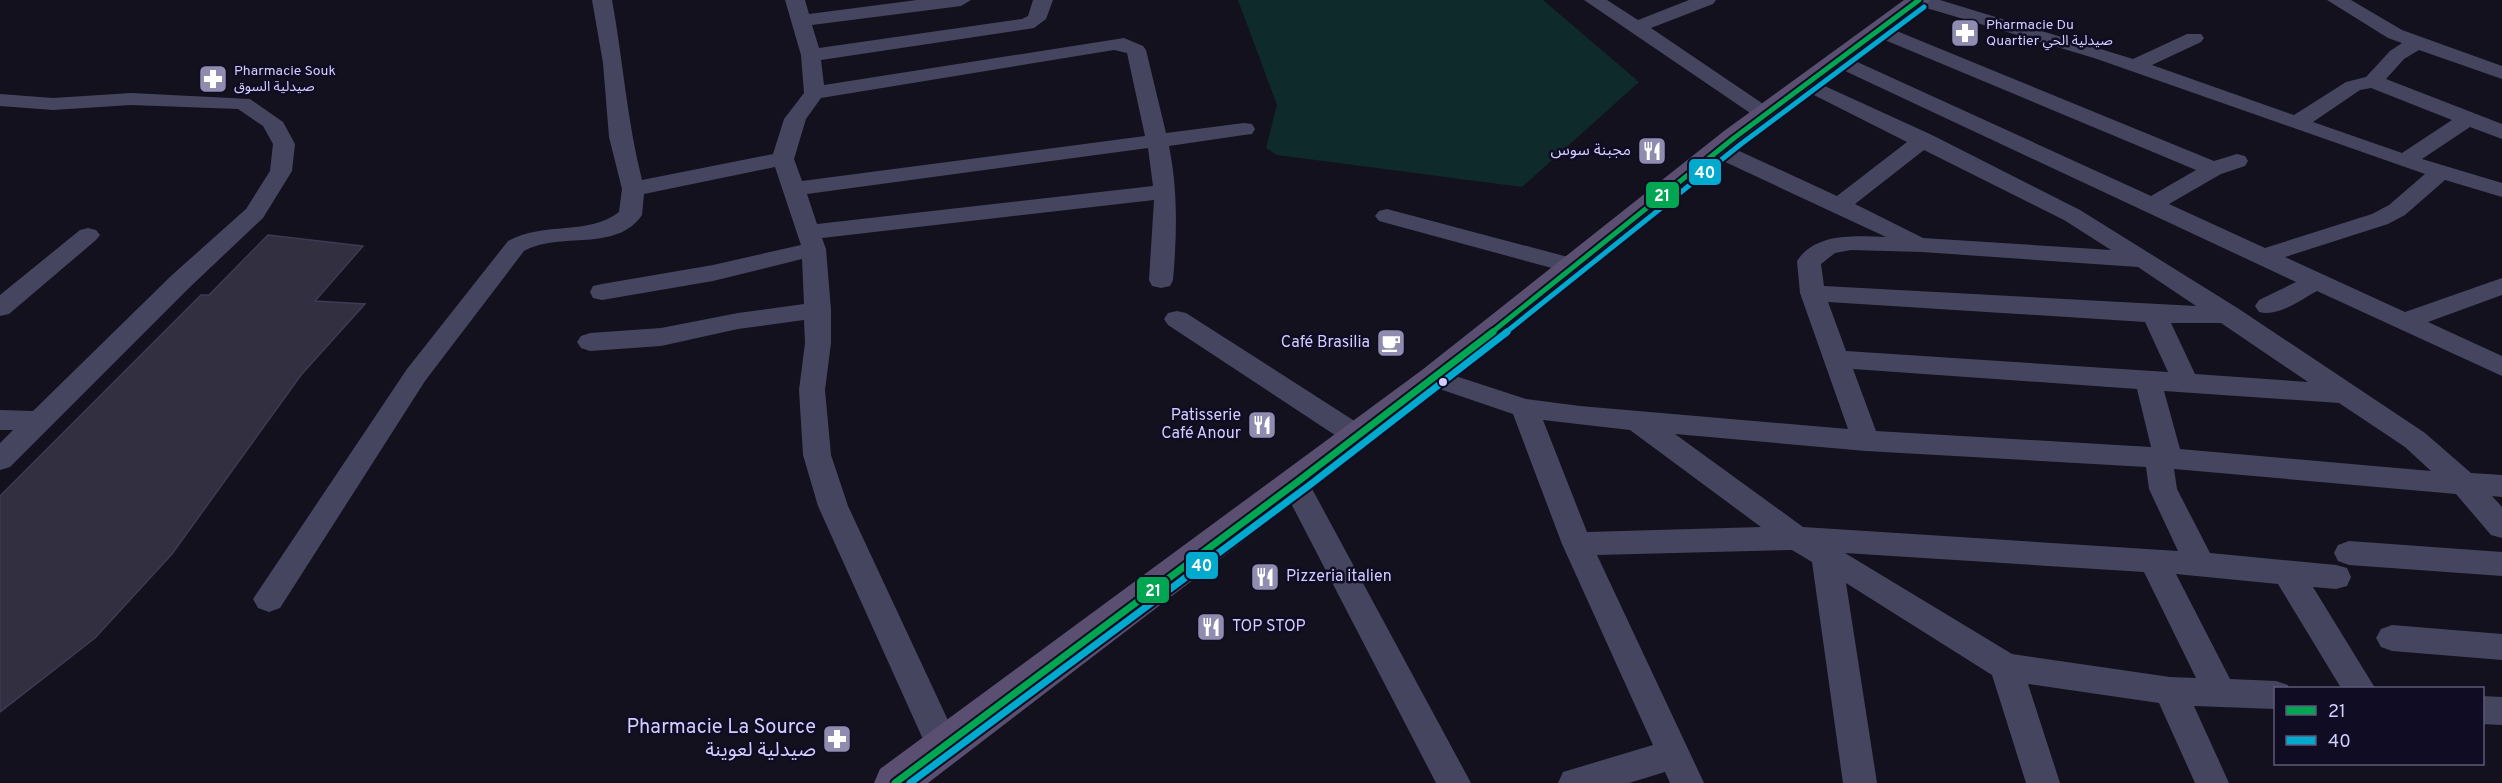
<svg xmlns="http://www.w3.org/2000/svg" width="2502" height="783" viewBox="0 0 2502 783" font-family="Overpass,'Noto Sans Arabic',sans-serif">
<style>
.green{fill:#0f2a2a}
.building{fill:#312f40;stroke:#3e3a53;stroke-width:1.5}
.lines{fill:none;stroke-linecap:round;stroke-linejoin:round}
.minor{fill:#45455f;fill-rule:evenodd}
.major{fill:#5a4f70;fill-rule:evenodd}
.bus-1-far1-casing{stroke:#0f0c23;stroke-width:9}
.bus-1-casing{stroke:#0f0c23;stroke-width:11}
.bus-2-far1-casing{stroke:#0f0c23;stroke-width:9}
.bus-2-casing{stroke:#0f0c23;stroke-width:11}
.bus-1-far1{stroke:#00a651;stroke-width:5}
.bus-1{stroke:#00a651;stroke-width:7}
.bus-2-far1{stroke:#00a9ce;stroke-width:5}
.bus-2{stroke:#00a9ce;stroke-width:7}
.bus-dot{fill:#d2ceff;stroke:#0f0c23;stroke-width:2}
.labels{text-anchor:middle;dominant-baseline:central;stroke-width:5;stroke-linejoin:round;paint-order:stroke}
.far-poi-label{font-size:14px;fill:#d2ceff;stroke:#0f0c23;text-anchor:start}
.poi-label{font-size:16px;fill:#d2ceff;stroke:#0f0c23;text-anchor:end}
.near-poi-label{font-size:20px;fill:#d2ceff;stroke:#0f0c23;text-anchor:end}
.line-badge{stroke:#0f0c23;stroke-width:2}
.badge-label{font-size:16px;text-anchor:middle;font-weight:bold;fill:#fff}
</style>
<rect width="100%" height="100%" fill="#13111e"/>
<!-- green -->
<path class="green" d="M1238,0H1543L1639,82L1522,187L1277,155L1266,148L1277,105Z"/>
<!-- building -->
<path class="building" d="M268,235L363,246L315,301L365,304L301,375L172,554L95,638L0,712V496L201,295H209Z"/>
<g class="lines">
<!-- minor -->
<g class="minor">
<path d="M592,0H612C623,60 627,121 642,180L773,154L784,119L804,93L801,55L785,0H805L809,14L917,0H971L961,6L812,25L819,48L1022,19L1028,16L1033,0H1053L1046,19L1034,28L821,60L824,85L1124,38L1143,46L1146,50L1166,133L1244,123L1252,124L1255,129L1252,134L1244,135L1169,146C1178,191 1177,234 1173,280L1170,286L1161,288L1152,286L1149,280L1154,200L822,238L826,249L831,310V343L825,390L831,455L848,506L960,746L955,757L943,761L931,757L818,506L803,455L799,390L805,343L804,320L738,329L661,346L590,351L581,348L577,342L581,336L590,333L661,328L738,313L804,304L802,259L713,281L602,300L593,298L590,292L593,286L602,284L713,265L801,245L775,167L644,194L642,215C616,253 560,231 524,251L425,381L280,608L269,612L258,608L253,599L407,369L508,241C544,221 589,236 619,212L622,189L609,137L603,63ZM1114,50L1127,53L1145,136L802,181L794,159L806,119L821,98ZM1148,148L1153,186L817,224L807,194Z"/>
<path d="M1584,0H1607L1638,20L1689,0H1716L1713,4L1651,28L1775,112L1772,117H1756Z"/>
<path d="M1910,0H1940L2133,59L2187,34H2201L2204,38L2201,42L2152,65L2294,115L2346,82L2366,77L2390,51L2402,43L2388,38L2327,0H2351L2402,30L2502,66V79L2419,50L2404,59L2386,79L2502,124V139L2470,127L2422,159L2502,183V197L2445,180L2405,215L2388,224L2285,257L2405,312L2502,278V295L2428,322L2502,356V376L2317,291C2300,300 2279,317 2259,312L2255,306L2259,300L2296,282L1828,63L1825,59L1828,55H1842L2151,196L2196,170L1868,33L1865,29L1875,23L1882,25L2214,161L2237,154L2245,156L2248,161L2245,166L2221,174L2169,204L2265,248L2372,214L2389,205L2425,174L2094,58L1913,4ZM2371,88L2452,120L2402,153L2313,122L2360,90Z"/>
<path d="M1805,77L1932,135L2080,210L2239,309L2425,433L2471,473L2502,475V497L2492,496L2502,507V538L2491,535L2456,494L2174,469L2177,489L2210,553L2336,565L2347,568L2351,577L2347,586L2336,589L2313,587L2375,688H2341L2278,584L2176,574L2230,679L2276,681L2288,685L2289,688H2276V709L2194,706L2229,783H2195L2159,703L2028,684L2060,783H2026L1992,675L1846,583L1877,783H1843L1812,562L1792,550L1597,555L1704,783H1670L1665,772L1629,783H1558L1563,772L1653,745L1562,544L1513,414L1425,384L1421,378L1425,372L1434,369L1526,399L1580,406L1848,429L1800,293L1797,261C1816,232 1856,236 1886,237L1708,154L1705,149L1708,144H1724L1837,196L1907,142L1798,87L1795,83L1798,79ZM1924,150L2064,220L2111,250L1923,238L1855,204ZM1851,250L1922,252L2138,267L2196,306L1824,286L1821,264L1835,253ZM1828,302L2145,322L2168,372L1846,351ZM2171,323H2221L2308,382L2195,374ZM1853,369L2137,389L2151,447L1876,431ZM2164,391L2339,403L2405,447L2431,471L2180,449ZM1543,420L1630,430L1761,527L1587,532ZM1675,434L1866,451L2146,467L2149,489L2178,551L1803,527ZM1845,553L2144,572L2196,678L2170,677L2012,654Z"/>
<path d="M131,93L250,99L283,122L295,144L292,171L263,218L190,287L10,467L0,470V443L13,430H0V410L33,411L172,275L246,209L270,171L273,144L263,126L238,109L131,105L53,110L0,106V94L53,98Z"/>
<path d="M1387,209L1583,261L1586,266L1583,271L1574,274L1379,221L1375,216L1379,211Z"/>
<path d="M88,228L96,230L100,235L96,240L9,314L0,316V295L80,230Z"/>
<path d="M1177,311L1186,313L1367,429L1371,436L1367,443L1357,446L1347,443L1168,325L1164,319L1168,313Z"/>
<path d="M1294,471L1304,474L1471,783H1436L1280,482L1284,474Z"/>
<path d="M2349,541L2502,552V576L2349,565L2338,561L2334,553L2338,545Z"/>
<path d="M2392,625L2502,634V660L2392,651L2381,647L2376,638L2381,629Z"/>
<path d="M2482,696L2502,697V725L2482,724Z"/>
</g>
<!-- major -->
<path class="major" d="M1904,0H1931L1743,142L1446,386L928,783H874L880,769L1422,370L1724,131Z"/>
<!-- bus-1-far1 casing -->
<g class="bus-1-far1-casing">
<path id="bus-1-far1" d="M1491,333L1734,138L1919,0"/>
</g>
<!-- bus-1 casing -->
<g class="bus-1-casing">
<path id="bus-1" d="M895,783L1300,480L1493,332"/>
</g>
<!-- bus-2-far1 casing -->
<g class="bus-2-far1-casing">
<path id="bus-2-far1" d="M1505,333L1741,144L1924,7"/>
</g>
<!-- bus-2 casing -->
<g class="bus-2-casing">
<path id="bus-2" d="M910,783L1311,484L1507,332"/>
</g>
<!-- bus-1-far1 -->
<use href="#bus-1-far1" class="bus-1-far1"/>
<!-- bus-1 -->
<use href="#bus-1" class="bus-1"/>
<!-- bus-2-far1 -->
<use href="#bus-2-far1" class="bus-2-far1"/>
<!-- bus-2 -->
<use href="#bus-2" class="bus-2"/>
</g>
<!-- icons -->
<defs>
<g id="pharmacy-square" transform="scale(1.5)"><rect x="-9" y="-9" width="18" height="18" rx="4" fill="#8f8cb0" stroke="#0f0c23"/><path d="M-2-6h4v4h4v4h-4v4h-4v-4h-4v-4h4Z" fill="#fff"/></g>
<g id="restaurant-square" transform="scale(1.5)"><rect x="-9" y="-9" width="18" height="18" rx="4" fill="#8f8cb0" stroke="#0f0c23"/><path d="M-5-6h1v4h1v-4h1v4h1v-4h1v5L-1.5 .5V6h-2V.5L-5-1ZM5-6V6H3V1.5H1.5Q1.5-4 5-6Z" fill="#fff"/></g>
<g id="cafe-square" transform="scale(1.5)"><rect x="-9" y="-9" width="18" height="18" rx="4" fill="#8f8cb0" stroke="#0f0c23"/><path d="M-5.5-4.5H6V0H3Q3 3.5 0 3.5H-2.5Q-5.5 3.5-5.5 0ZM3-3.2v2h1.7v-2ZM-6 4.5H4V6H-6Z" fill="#fff"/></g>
</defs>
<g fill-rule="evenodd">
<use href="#pharmacy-square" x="1965" y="33"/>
<use href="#pharmacy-square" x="213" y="79"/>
<use href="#restaurant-square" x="1652" y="151"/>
<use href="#cafe-square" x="1391" y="343"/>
<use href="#restaurant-square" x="1262" y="425"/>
<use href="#restaurant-square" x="1265" y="577"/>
<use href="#restaurant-square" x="1211" y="627"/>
<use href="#pharmacy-square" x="837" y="739"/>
</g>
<!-- markers -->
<circle class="bus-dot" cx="1443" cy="382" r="5"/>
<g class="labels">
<!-- far-poi labels -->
<g class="far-poi-label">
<text x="1986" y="25">Pharmacie Du<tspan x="1986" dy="16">Quartier صيدلية الحي</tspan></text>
<text x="234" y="71">Pharmacie Souk<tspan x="234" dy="16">صيدلية السوق</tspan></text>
</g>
<!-- poi labels -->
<g class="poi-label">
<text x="1631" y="151">مجبنة سوس</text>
<text x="1370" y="343">Café Brasilia</text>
<text x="1241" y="416">Patisserie<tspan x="1241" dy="18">Café Anour</tspan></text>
<text x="1286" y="577" text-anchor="start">Pizzeria italien</text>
<text x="1232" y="627" text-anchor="start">TOP STOP</text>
</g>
<!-- near-poi labels -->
<g class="near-poi-label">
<text x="816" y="728">Pharmacie La Source<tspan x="816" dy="23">صيدلية لعوينة</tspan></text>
</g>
</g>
<g class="line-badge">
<rect x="1688" y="158" width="34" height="28" rx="6" fill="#00a9ce"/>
<rect x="1645" y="181" width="35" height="28" rx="6" fill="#00a651"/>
<rect x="1185" y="551" width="34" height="29" rx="6" fill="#00a9ce"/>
<rect x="1136" y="576" width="34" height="28" rx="6" fill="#00a651"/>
</g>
<g class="badge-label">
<text x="1705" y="178">40</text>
<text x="1662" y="201">21</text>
<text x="1202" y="571">40</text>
<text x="1153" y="596">21</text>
</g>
<!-- legend -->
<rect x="2274" y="687" width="210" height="78" fill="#0f0c23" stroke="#5d5a7b" stroke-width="1.5"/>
<rect x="2286" y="706" width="30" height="9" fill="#00a651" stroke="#5d5a7b" stroke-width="1.5"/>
<text x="2328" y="717" font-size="18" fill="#d2ceff">21</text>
<rect x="2286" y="736" width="30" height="9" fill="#00a9ce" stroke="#5d5a7b" stroke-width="1.5"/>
<text x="2328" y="747" font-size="18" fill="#d2ceff">40</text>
</svg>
